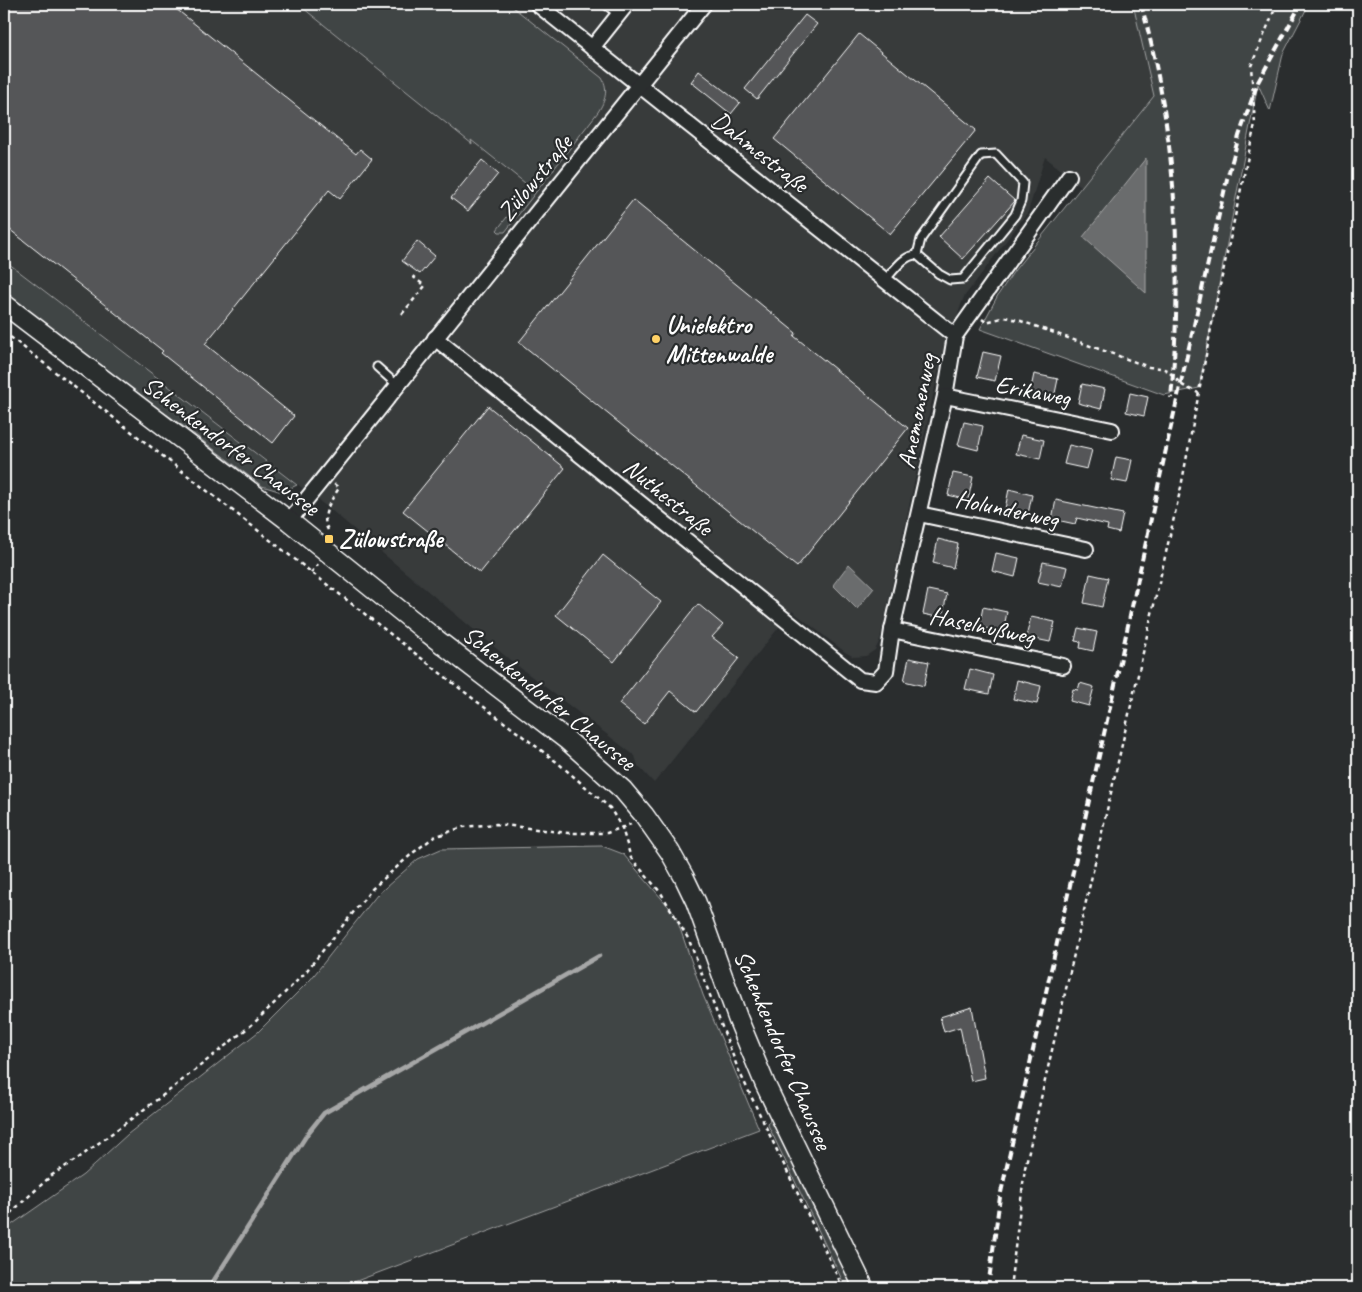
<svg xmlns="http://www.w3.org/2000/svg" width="1362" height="1292" viewBox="0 0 1362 1292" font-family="Caveat,sans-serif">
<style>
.built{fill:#373a3b}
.green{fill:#414445;stroke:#a0a2a2}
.water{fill:#6a6c6d;stroke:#a6a7a7}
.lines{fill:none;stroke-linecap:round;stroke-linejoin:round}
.stream{stroke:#a6a7a7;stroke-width:4.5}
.building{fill:#555758;stroke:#fff}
.lane-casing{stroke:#fff;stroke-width:11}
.street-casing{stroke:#fff;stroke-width:18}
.secondary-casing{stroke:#fff;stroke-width:22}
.path{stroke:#fff;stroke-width:2.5;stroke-dasharray:4 4;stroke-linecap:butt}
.lane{stroke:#2a2d2e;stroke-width:7}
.street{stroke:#2a2d2e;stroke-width:14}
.secondary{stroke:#2a2d2e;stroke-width:19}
.rail{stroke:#fff;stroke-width:4;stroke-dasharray:8 4;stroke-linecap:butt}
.poi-dot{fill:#ffd166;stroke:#2a2d2e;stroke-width:2}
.labels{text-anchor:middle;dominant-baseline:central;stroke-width:4.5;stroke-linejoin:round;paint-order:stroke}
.street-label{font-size:25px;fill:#fff;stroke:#2a2d2e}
.poi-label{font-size:25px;font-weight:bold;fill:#fff;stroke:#2a2d2e;text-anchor:start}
</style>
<rect width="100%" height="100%" fill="#2a2d2e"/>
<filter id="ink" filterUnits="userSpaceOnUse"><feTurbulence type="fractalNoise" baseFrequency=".02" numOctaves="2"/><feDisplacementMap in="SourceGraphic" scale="10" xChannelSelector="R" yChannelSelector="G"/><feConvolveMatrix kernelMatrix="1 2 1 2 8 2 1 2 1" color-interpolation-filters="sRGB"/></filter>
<g filter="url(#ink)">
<!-- built -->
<path class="built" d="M4,4H1133L1154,96L1082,187L1045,157L1028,212L964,297L940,364L880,640L875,650L866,656L854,657L845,652L792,611L654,783L638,766L635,756L510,660L331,510L4,260Z"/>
<!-- green -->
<g class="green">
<path d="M298,4H509L602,78C609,90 605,101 598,112L505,232H499L497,230L530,187L471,140L472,144Z"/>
<path d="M1133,4H1309L1283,54L1270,111L1258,84L1199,388L1164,395L980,329L998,295L1014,271L1154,96Z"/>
<path d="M4,260L297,485L282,492L262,486L186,428L87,359L4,295Z"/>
<path d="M602,846L623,854L675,914L703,995L759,1129L338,1288H4V1230L83,1175L128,1134L258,1032L311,979L377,895L418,859L441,849Z"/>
<path d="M771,1116L855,1288H846L768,1125Z"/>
</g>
<!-- water -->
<g class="water">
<path d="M1146,158V293L1083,237Z"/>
<path d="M849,564L874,588L857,609L833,585Z"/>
</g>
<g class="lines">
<!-- stream -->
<path class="stream" d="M209,1288L308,1133L324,1113L599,956"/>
</g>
<!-- building -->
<g class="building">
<path d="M4,4H170L356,154L360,149L372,159L340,199L329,190L205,344L294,416L273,443L161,353L163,351L4,225Z"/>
<path d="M805,15L817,24L757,99L745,89Z"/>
<path d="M859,34L976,130L890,234L774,139Z"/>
<path d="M699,71L740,103L731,114L691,82Z"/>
<path d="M482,160L498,174L468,211L451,198Z"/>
<path d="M990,179L1015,201L963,259L939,237Z"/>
<path d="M633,200L796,333L794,336L908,428L797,567L519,342Z"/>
<path d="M417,241L435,256L420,274L402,261Z"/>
<path d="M983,352L1001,356L995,381L977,377Z"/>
<path d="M1034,374L1058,379L1054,398L1030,393Z"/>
<path d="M1082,384L1105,389L1101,409L1078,403Z"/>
<path d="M1130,393L1148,397L1144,416L1126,412Z"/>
<path d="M488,406L565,468L480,573L403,511Z"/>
<path d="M964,422L983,426L978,450L958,445Z"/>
<path d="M1021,435L1044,440L1040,459L1016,454Z"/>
<path d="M1069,445L1092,450L1087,469L1064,464Z"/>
<path d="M1116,457L1132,460L1127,483L1111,480Z"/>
<path d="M953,473L973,477L968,500L948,495Z"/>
<path d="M1009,489L1032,495L1028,514L1005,509Z"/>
<path d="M1056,500L1123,514L1119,533L1107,530L1108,525L1077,518L1075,524L1052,519Z"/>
<path d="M938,539L958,544L953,568L933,563Z"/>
<path d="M996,553L1019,558L1015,577L992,571Z"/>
<path d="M603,555L661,602L614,662L556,615Z"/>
<path d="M1043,562L1067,567L1062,587L1038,582Z"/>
<path d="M1090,574L1108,578L1102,607L1084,603Z"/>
<path d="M928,590L947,594L942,618L923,614Z"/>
<path d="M698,604L723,625L712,637L739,658L696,712L670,691L644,724L619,704Z"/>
<path d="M983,607L1007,612L1003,632L979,627Z"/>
<path d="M1031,617L1055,622L1050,642L1026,637Z"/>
<path d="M1078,628L1097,632L1093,651L1080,648L1081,642L1075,641Z"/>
<path d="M909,658L929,662L924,686L904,681Z"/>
<path d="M970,669L993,675L989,694L965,689Z"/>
<path d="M1017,680L1041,686L1037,704L1013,699Z"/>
<path d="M1080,683L1094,687L1089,706L1070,701L1073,689L1078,690Z"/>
<path d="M972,1007L985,1078L971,1081L960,1027L944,1032L940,1017Z"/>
</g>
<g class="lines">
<!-- lane casing -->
<g class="lane-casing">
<g id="lane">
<path d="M605,4L618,14"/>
<path d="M885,280C894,271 903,255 917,255L939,274L950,280L963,279L1015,215L1021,201L1023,183L996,154L981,155L921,239L917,255"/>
<path d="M377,367L397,385"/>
</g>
</g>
<!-- street casing -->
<g class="street-casing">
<g id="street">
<path d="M537,4L955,336"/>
<path d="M592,48L627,4"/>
<path d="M435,338L860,680L876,682L886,671L892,630L945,396L955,336L1069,176"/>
<path d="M945,396L1112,430"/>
<path d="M919,514L1086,549"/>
<path d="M289,521L704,4"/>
<path d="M892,630L1063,666"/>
</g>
</g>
<!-- secondary casing -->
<g class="secondary-casing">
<path id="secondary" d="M4,304L289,521L428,633L567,740L623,790L644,815L670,852L684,877L696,902L738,1019L765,1084L864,1288"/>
</g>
<!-- path -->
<g class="path">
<path d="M402,314L425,286L411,275"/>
<path d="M982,319L986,322L1005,317L1021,321L1149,367C1170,368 1166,370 1180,383C1184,387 1192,390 1198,393"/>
<path d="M4,332L471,697L558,763L610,808L622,828L631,858L661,893L689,940L738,1069L843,1288"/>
<path d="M328,530C320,515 331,501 339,488L334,484"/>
<path d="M311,573L318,564"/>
<path d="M4,1219L52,1175L80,1157L170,1090L255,1022L304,974L372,889L414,852L434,837L463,827L496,824L568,833H607L631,824"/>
<path d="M1010,1288L1025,1168L1181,487L1213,318L1255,124L1251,66L1277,4"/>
</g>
<!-- lane -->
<use href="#lane" class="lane"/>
<!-- street -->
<use href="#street" class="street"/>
<!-- secondary -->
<use href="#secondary" class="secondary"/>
<!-- rail -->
<g class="rail">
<path d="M1141,4C1177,132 1183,266 1171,398"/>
<path d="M988,1288L1000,1197L1119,667L1168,440L1227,179L1239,136L1258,82L1301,4"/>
</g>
</g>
</g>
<!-- markers -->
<g class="poi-dot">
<circle cx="656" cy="339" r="5"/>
<rect x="324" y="534" width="10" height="10" rx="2.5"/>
</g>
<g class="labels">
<!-- street labels -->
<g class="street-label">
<text transform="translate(760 152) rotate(38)">Dahmestraße</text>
<text transform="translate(535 178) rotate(-51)">Zülowstraße</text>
<text transform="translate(1033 391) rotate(11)">Erikaweg</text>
<text transform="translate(917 411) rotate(-79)">Anemonenweg</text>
<text transform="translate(231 446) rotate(37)">Schenkendorfer Chaussee</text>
<text transform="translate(668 497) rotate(39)">Nuthestraße</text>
<text transform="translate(1007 509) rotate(12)">Holunderweg</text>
<text transform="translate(982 626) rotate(12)">Haselnußweg</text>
<text transform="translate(549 698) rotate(39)">Schenkendorfer Chaussee</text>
<text transform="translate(783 1050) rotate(67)">Schenkendorfer Chaussee</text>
</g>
<!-- poi labels -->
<g class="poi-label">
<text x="666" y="325">Unielektro<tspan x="666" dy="29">Mittenwalde</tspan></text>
<text x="339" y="539">Zülowstraße</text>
</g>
</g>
<!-- margin -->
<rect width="1362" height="1292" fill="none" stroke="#2a2d2e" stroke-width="20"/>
<rect x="10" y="10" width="1342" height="1272" fill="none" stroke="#fff" stroke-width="2" filter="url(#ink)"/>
</svg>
